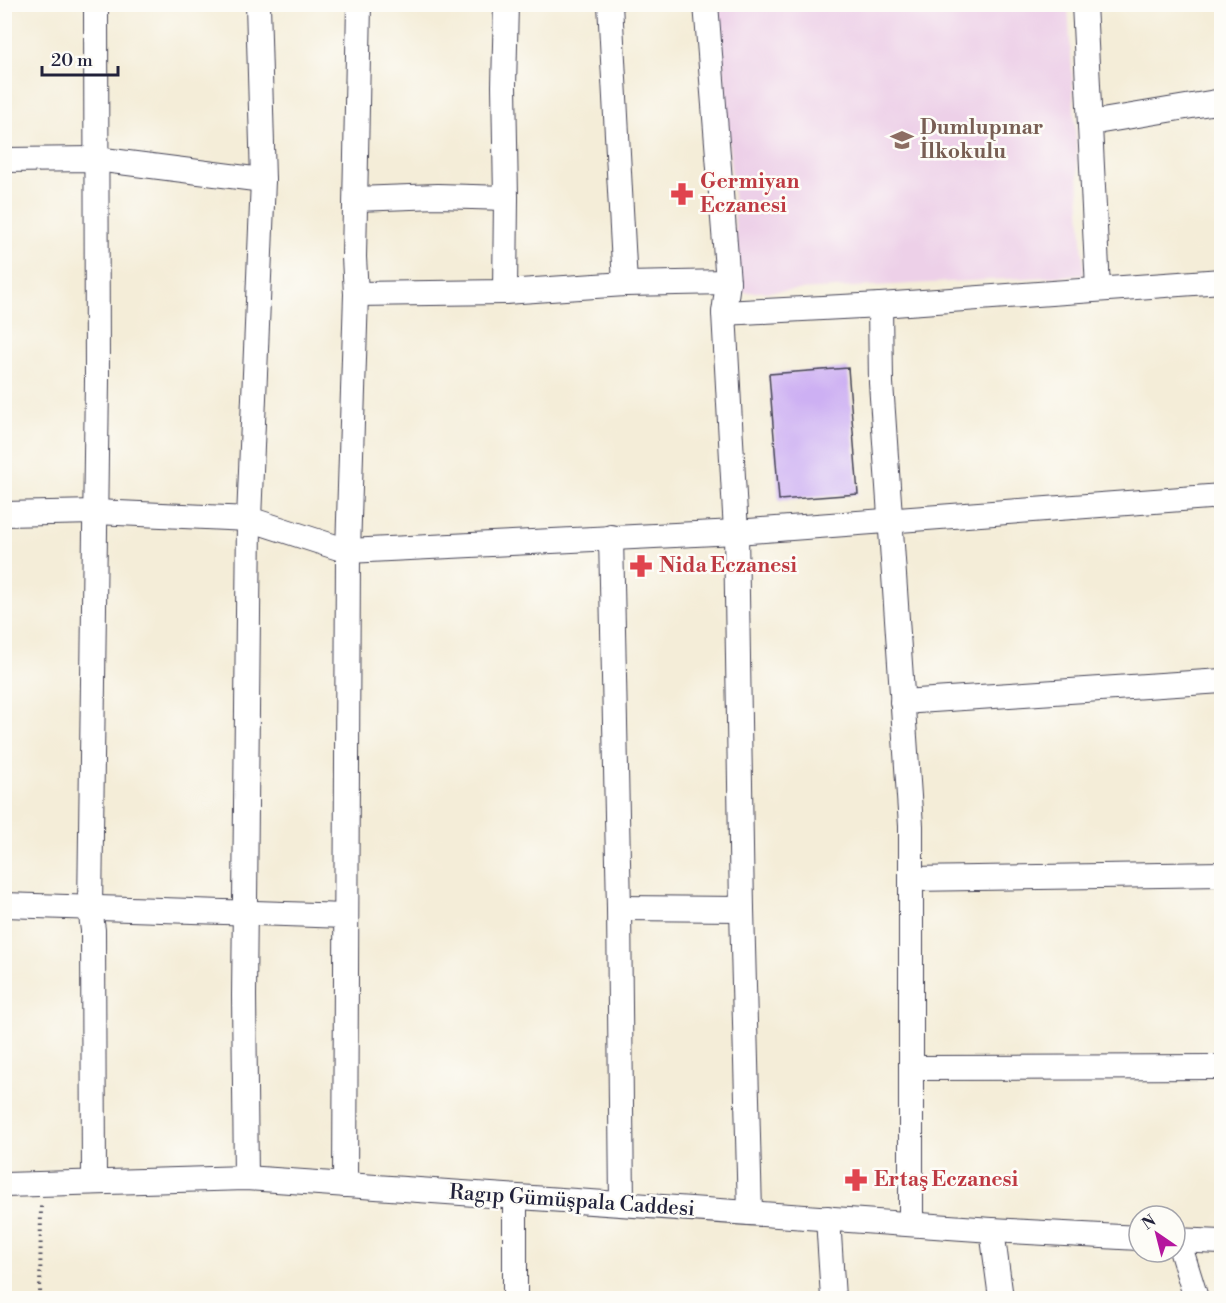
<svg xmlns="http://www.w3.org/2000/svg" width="1226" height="1303" viewBox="0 0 1226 1303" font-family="'Libre Bodoni',serif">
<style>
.built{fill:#edd0e8}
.building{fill:#cdb0f3}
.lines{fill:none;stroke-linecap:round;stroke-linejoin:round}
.street-casing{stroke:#424053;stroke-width:26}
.path{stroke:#424053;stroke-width:4;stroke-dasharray:1.5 4.5;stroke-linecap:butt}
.street{stroke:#fff;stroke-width:24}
.labels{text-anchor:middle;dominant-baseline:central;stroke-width:5;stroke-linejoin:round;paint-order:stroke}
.education-label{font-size:21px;font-weight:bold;fill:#785e54;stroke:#fdfcf7;text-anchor:start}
.health-label{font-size:21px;font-weight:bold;fill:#be3a42;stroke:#fdfcf7;text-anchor:start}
.street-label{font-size:21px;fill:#22223b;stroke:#fdfcf7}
</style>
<rect width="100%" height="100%" fill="#fdfcf7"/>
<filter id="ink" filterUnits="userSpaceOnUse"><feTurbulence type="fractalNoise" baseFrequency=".0167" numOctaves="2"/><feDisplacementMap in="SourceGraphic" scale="12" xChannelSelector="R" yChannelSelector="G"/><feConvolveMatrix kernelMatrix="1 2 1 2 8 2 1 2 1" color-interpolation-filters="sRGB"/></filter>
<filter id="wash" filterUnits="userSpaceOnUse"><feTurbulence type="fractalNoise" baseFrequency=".008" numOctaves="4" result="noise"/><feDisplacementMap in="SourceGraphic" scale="24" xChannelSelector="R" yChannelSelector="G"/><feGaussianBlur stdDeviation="1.35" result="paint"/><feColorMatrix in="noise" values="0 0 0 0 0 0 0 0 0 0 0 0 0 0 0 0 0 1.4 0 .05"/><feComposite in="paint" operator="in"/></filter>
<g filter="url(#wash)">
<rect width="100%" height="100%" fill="#f4edd8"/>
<!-- built -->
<path class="built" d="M719,5H1068L1084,275L740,293Z"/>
<g id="blocks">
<!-- building -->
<path class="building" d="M848,368L858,494L779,500L769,374Z"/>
</g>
</g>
<g filter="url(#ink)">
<use href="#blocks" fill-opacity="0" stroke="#424053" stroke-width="1.5"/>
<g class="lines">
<!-- street casing -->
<g class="street-casing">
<g id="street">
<path d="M610,4L625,284"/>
<path d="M706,4L728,282L724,313L736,532L742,909L750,1213"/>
<path d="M1084,4L1098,289"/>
<path d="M1090,123L1222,101"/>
<path d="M4,160L96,159L263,180"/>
<path d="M356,199L438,196L506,198L504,86L506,4"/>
<path d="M505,292L506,198"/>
<path d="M356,294L505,292L625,284L728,282"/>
<path d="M880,305L881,383L911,826V1224"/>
<path d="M724,313L880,305L1222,281"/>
<path d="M4,514L96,512L249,519L348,551L736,532L1222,496"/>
<path d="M611,537L619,908L622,1204"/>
<path d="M902,702L1222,681"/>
<path d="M911,879L1222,874"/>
<path d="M4,905L346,916"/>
<path d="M619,908L742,909"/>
<path d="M911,1068L1222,1067"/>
<path d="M246,1178L244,996L249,519L263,180L258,4"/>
<path d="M94,1182L93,930L90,909L97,380L96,4"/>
<path d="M4,1185L246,1178L992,1230L1139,1238"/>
<path d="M345,1185L348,551L356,294L354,257L359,4"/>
<path d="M515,1197V1298"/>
<path d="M828,1218L833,1298"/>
<path d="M992,1230L1001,1298"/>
<path d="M1175,1240L1222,1242"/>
<path d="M1178,1240L1196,1298"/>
</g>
</g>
<!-- path -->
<path class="path" d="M40,1298L41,1206"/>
<!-- street -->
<use href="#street" class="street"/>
</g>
</g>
<!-- icons -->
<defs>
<g id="school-bare" transform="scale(1.8)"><path d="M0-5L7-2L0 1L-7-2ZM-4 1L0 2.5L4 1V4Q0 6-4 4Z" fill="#8d6e63" stroke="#fdfcf7" stroke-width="2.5" paint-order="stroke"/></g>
<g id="pharmacy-bare" transform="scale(1.8)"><path d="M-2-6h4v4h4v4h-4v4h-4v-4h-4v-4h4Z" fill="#e0444e" stroke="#fdfcf7" stroke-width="2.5" paint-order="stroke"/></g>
</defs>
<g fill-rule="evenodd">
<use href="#school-bare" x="902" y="140"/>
<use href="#pharmacy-bare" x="682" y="194"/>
<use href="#pharmacy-bare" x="641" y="566"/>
<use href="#pharmacy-bare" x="856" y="1180"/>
</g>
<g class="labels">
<!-- education labels -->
<g class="education-label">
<text x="920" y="128">Dumlupınar<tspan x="920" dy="24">İlkokulu</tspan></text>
</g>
<!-- health labels -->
<g class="health-label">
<text x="700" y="182">Germiyan<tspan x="700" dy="24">Eczanesi</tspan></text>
<text x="659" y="566">Nida Eczanesi</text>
<text x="874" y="1180">Ertaş Eczanesi</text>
</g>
<!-- street labels -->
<g class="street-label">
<text transform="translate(572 1201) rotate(4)">Ragıp Gümüşpala Caddesi</text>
</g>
</g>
<!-- margin -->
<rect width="1226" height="1303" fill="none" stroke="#fdfcf7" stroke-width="24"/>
<!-- north arrow -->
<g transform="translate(1157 1234) rotate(325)"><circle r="28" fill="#fdfcf7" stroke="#a5a5ac" stroke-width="1.5"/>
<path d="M0-4.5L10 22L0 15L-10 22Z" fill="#b5179e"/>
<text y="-9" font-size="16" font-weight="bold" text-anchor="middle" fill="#22223b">N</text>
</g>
<!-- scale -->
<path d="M42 66v9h76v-9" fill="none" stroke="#22223b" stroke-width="3"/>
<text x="51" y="66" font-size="18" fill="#22223b" stroke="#fdfcf7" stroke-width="4.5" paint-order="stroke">20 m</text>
</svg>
